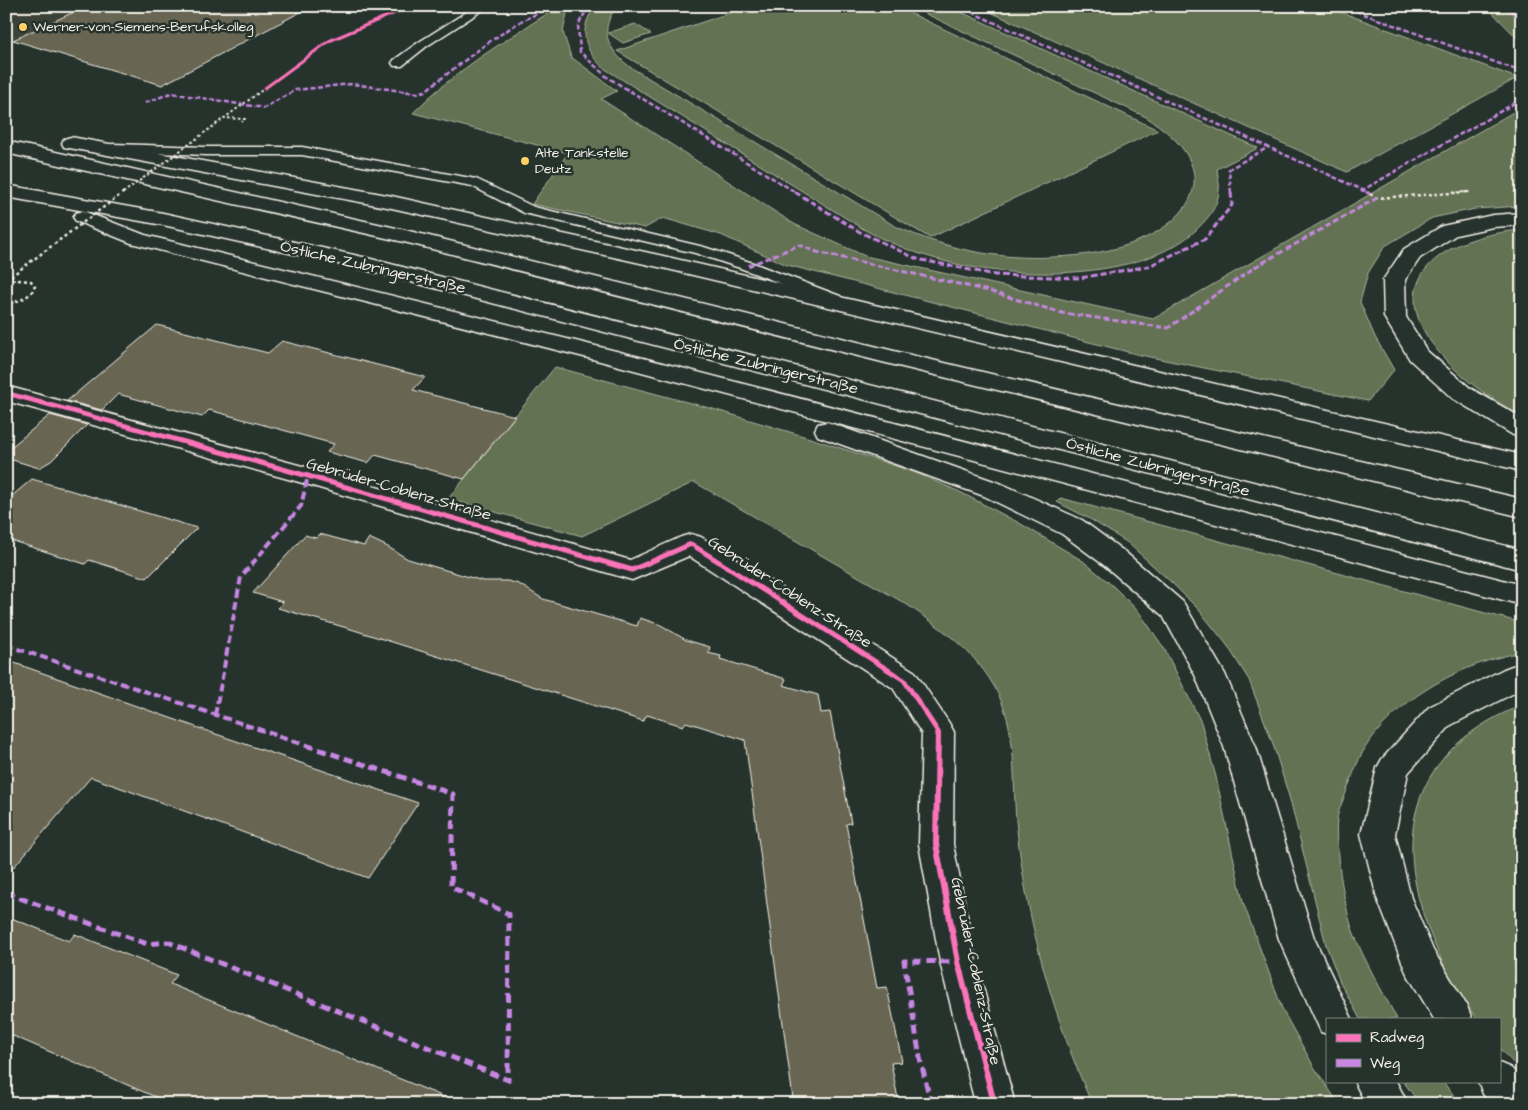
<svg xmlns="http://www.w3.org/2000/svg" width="1528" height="1110" viewBox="0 0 1528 1110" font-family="'Architects Daughter',sans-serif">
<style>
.built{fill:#3a4238}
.green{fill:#647253;stroke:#acb29e}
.building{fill:#686652;stroke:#f4f1e8}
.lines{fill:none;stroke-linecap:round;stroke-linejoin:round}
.lane-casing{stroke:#f4f1e8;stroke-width:3}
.street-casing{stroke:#f4f1e8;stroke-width:3}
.highway-casing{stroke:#f4f1e8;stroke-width:3}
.path-far1{stroke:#f4f1e8;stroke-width:2;stroke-dasharray:2.5 2.5;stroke-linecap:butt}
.path{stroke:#f4f1e8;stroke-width:2.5;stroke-dasharray:3 3;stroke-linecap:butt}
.lane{fill:#26332d;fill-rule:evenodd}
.street{fill:#26332d;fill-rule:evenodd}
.highway{fill:#26332d;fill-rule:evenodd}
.path-bridge-far1{stroke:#f4f1e8;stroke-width:2;stroke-dasharray:2.5 2.5;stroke-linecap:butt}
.path-bridge{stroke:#f4f1e8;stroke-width:2.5;stroke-dasharray:3 3;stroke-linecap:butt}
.quiet-far3{stroke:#c787e3;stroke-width:2.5;stroke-dasharray:5 2.5;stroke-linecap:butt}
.quiet-far2{stroke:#c787e3;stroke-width:3;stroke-dasharray:6 3;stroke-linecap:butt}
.quiet-far1{stroke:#c787e3;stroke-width:4;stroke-dasharray:8 4;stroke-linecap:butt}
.quiet{stroke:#c787e3;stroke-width:5;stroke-dasharray:9 5;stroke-linecap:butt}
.cycleway-far3-casing{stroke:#26332d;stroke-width:5}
.cycleway-far2-casing{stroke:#26332d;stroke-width:7}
.cycleway-far1-casing{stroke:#26332d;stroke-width:8}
.cycleway-casing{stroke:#26332d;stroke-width:9}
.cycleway-far3{stroke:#fb73b8;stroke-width:3}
.cycleway-far2{stroke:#fb73b8;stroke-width:4.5}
.cycleway-far1{stroke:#fb73b8;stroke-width:5}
.cycleway{stroke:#fb73b8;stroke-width:6}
.poi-dot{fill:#ffd166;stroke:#26332d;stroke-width:2}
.labels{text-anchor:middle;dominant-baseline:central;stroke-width:5;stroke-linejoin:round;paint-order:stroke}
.far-poi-label{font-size:14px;fill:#f4f1e8;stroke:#26332d;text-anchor:start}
.street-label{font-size:16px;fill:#f4f1e8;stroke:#26332d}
</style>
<rect width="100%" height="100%" fill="#26332d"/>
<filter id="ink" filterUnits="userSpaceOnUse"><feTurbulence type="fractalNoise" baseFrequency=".02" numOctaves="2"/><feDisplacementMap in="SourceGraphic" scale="10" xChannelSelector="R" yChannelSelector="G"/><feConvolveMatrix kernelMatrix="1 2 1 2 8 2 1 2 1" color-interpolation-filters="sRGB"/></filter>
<g filter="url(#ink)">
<!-- built -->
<path class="built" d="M6,6H87L6,43Z"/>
<!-- green -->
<g class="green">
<path d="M596,6H618C597,29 608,50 630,67L895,226C945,249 999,260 1053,257C1082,256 1111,252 1138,241C1171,228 1208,198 1189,159C1180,141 1163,128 1146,117L909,6H948L1258,148L1217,169C1218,176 1220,184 1219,191C1218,204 1211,215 1202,224C1158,273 1059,277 998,271C951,266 906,252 865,230L605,69C584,52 577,28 596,6Z"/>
<path d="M750,6H895L1158,130L930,238L617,51Z"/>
<path d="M1000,6H1325L1517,78L1347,172L988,11Z"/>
<path d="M1486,6H1522V43Z"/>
<path d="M550,12L567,13L563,32L571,57L617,91L601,99L794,224L865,256L1153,319L1522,107V206L1475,209L1432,218L1385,246L1368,273L1360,302L1375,337L1394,370L1368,401L1140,355L787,265L721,235L663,218L645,228L532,204L568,153L413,113C453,72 501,43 550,12Z"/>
<path d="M635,24L651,34L623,43L608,33Z"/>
<path d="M1522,230V416C1494,401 1464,381 1443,357C1374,281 1445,235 1522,230Z"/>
<path d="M555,367L713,409L810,438L914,472L960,492L1021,524L1083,561L1114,587L1139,612L1164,648L1201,722L1216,777L1243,902L1283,1011L1314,1067L1339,1104H1092C1054,1019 1027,924 1017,830C1012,788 1018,743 1002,703C984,657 944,630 906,604L694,482L582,536L448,499Z"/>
<path d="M1061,498L1522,623V652C1464,663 1404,694 1369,742C1359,756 1354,772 1348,787C1345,797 1338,809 1337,819C1334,845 1344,906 1353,931C1364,961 1382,990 1397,1019H1360L1340,982L1326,945L1291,803L1273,744L1249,680L1227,645L1199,610L1172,583L1128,543L1090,519L1057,502Z"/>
<path d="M1522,705V1072L1499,1048V1019H1477C1459,996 1445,970 1434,943C1389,837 1410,750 1522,705Z"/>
<path d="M1403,1081H1442L1461,1104H1420Z"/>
</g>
<!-- building -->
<g class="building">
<path d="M87,6H312L162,85L13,40Z"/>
<path d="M157,325L268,353L282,341L425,377L413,390L515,416L464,479L375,455L368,463L327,452L334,444L209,410L202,417L118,394L102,410L67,401Z"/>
<path d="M50,415L87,425L51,461L39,468L6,458V451Z"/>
<path d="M32,479L113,503L197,528L147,578L89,560L85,564L6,539V501Z"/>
<path d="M320,534L364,546L369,538L386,546L408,559L483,581H508L519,584L543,599L637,626L640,618L661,625L686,640L710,647L708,653L721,656L720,659L786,679L783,685L818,695L821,713L830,712L851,823L846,824L877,988L887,987L902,1062L891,1063L899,1104H806V1098L793,1099L745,740L686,722L683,726L647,715L643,721L354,630L278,608L283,602L253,593L305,535L316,538Z"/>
<path d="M6,660L210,732L418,803L368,878L91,777L6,876Z"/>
<path d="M6,916L69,941L75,934L177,975L170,984L461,1104H172L6,1033Z"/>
</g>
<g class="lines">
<!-- lane casing -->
<g class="lane-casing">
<g id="lane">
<path d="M476,6H489L427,46L402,66H394L392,63L394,60L419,42Z"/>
<path d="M113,144L206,147H302L476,179L534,207L704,247L753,263L840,296L843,299L840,302H830L743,269L695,253L524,213L472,186L302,155H206L108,151L106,148L108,145Z"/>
</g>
</g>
<!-- street casing -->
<g class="street-casing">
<path id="street" d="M6,386L317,470L630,560L681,537L691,534L701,537L915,672L949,723L954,732L953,844L976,962L1015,1104H976L973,1095L940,962L919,844L922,734L893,688L689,556L632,580L299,482L6,401Z"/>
</g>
<!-- highway casing -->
<g class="highway-casing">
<g id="highway">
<path d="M71,137L387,195L663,256L1522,455V471L663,268L387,207L64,147L62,143L64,139Z"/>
<path d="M6,141L405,230L898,352L1522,499V517L898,366L404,242L6,153Z"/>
<path d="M6,185L163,213L363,257L1522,550V570L361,269L163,225L6,197Z"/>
<path d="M83,211L145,235L616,351L1522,585V605L600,361L131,243L76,221L73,217L76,213Z"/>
<path d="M1522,213V225L1493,227L1456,235L1420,258L1405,280L1406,317L1427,351L1470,388L1522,418V437L1513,435L1452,398L1410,360L1384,317L1383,280L1404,249L1442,226L1493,215Z"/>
<path d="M827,422L1002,484L1082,520L1125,552L1183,602L1225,674L1256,747L1314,938L1352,1019H1327V1034L1321,1032L1279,939L1224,747L1195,675L1163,616L1105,566L1062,534L984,496L818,436L815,430L818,424Z"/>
<path d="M1515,665H1522V689L1451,725L1408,773L1395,834L1411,898L1433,950L1467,1006L1472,1019H1434L1406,972L1377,898L1361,834L1377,768L1382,759L1429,707L1504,669Z"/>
<path d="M1499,1063L1511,1068L1522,1080V1104H1491L1483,1094L1478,1081H1499Z"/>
<path d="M1354,1081H1396L1408,1104H1366Z"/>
</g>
</g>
<!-- path-far1 -->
<g class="path-far1">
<path d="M223,118L245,119L242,122"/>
<path d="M1447,193L1470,192"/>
</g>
<!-- path -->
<g class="path">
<path d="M1370,194L1377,198L1467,192"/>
<path d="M6,279L31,281L35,287C29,298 18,302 6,304"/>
</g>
<!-- lane -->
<use href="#lane" class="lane"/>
<!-- street -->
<use href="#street" class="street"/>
<!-- highway -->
<use href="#highway" class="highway"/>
<!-- path-bridge-far1 -->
<path class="path-bridge-far1" d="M123,193L265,88"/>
<!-- path-bridge -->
<path class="path-bridge" d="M6,280L124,192"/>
<!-- quiet-far3 -->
<g class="quiet-far3">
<path d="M589,6L578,25L580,52L607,77L797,193"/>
<path d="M958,6L1369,193"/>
<path d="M1342,6L1522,72"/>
<path d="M1506,6L1522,22"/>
<path d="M145,103L171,93L264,108L295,90L352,84L417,93L425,91L486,44L518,23L552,6"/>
<path d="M1361,191L1522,99"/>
<path d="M1231,193L1229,169L1267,148"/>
</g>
<!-- quiet-far2 -->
<g class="quiet-far2">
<path d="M795,192L860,232L917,259L995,275L1080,278L1149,266L1205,239L1232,205L1231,192"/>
<path d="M1366,192L1370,194"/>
<path d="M748,266L799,245L817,252L985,290L1062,313L1168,328L1255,267L1377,198"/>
</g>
<!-- quiet-far1 -->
<g class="quiet-far1">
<path d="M6,645L276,735"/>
<path d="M215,715L241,577L301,506L308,476"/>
</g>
<!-- quiet -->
<g class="quiet">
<path d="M6,893L147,944L168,942L508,1080L509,914L451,887L453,794L272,734"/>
<path d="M931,1104L920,1058L904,961L958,962"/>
</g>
<!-- cycleway-far3 casing -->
<g class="cycleway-far3-casing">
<path id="cycleway-far3" d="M265,88L329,41L411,6"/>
</g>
<!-- cycleway-far2 casing -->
<g class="cycleway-far2-casing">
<path id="cycleway-far2" d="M6,393L156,434"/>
</g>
<!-- cycleway-far1 casing -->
<g class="cycleway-far1-casing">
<path id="cycleway-far1" d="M152,433L308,476L632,570L691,544L904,680L938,732V735"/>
</g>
<!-- cycleway casing -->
<g class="cycleway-casing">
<path id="cycleway" d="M938,734L936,844L958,962L992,1095L996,1104"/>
</g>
<!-- cycleway-far3 -->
<use href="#cycleway-far3" class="cycleway-far3"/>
<!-- cycleway-far2 -->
<use href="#cycleway-far2" class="cycleway-far2"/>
<!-- cycleway-far1 -->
<use href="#cycleway-far1" class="cycleway-far1"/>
<!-- cycleway -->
<use href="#cycleway" class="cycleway"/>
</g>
</g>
<!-- markers -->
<g class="poi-dot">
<circle cx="23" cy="27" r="5"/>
<circle cx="525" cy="161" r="5"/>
</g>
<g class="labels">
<!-- far-poi labels -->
<g class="far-poi-label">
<text x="33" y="27">Werner-von-Siemens-Berufskolleg</text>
<text x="535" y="153">Alte Tankstelle<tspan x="535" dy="16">Deutz</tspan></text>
</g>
<!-- street labels -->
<g class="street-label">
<text transform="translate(373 267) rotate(13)">Östliche Zubringerstraße</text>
<text transform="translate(766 366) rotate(14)">Östliche Zubringerstraße</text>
<text transform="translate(1158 467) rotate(15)">Östliche Zubringerstraße</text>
<text transform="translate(399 489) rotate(16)">Gebrüder-Coblenz-Straße</text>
<text transform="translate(790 592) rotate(33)">Gebrüder-Coblenz-Straße</text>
<text transform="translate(976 971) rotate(78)">Gebrüder-Coblenz-Straße</text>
</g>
</g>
<!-- margin -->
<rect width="1528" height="1110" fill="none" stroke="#26332d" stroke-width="25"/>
<rect x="12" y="12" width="1503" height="1085" fill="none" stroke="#f4f1e8" stroke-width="2" filter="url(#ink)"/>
<!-- legend -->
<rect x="1326" y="1018" width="175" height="65" fill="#26332d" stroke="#787f78"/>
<rect x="1336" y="1034" width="25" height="8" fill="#fb73b8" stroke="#787f78"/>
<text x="1370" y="1042" font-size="15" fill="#f4f1e8">Radweg</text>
<rect x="1336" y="1059" width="25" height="8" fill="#c787e3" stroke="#787f78"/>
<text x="1370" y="1068" font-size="15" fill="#f4f1e8">Weg</text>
</svg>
